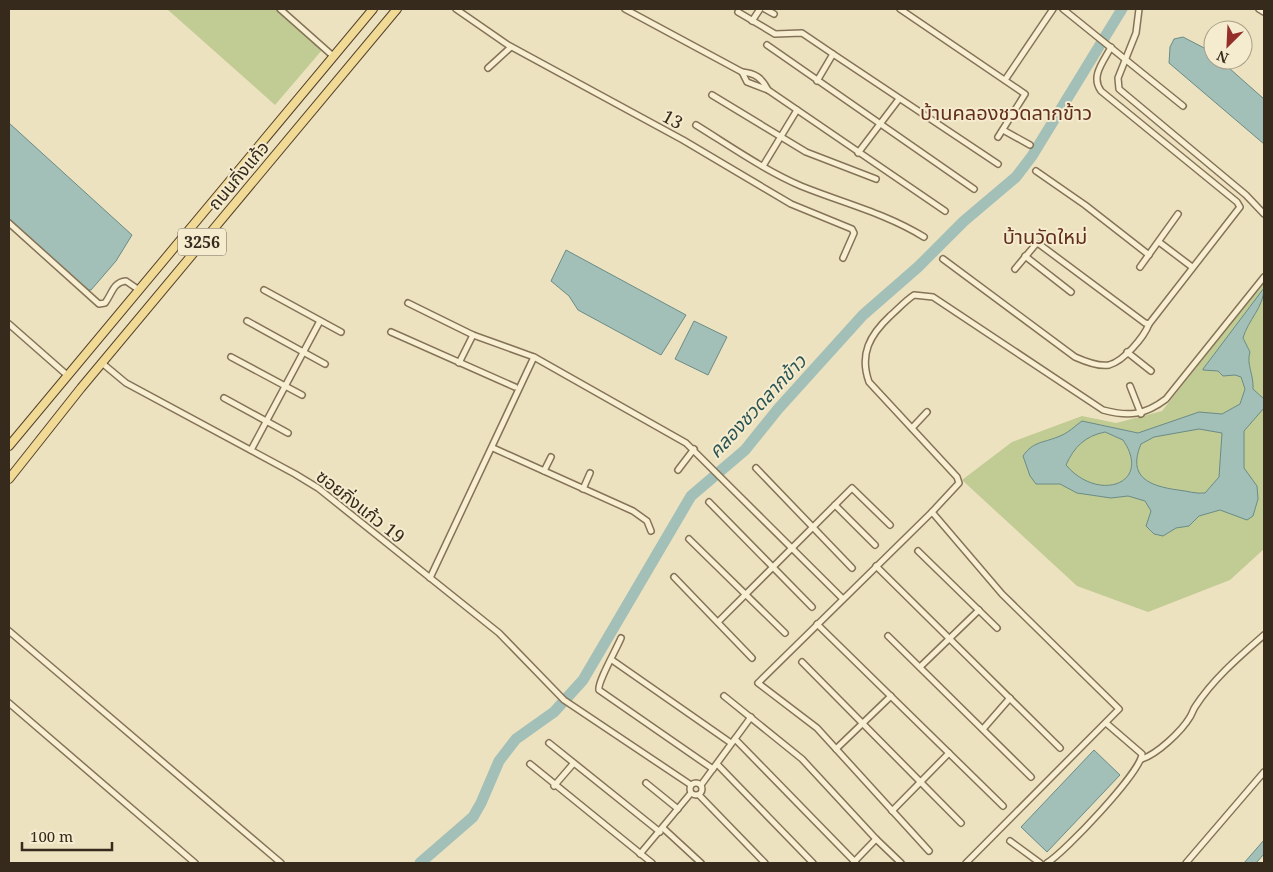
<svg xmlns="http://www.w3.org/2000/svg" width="1273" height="872" viewBox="0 0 1273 872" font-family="'Noto Serif','Noto Sans Thai',serif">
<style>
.green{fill:#c1cb94}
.water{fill:#a2bfb8;stroke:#6a8c86;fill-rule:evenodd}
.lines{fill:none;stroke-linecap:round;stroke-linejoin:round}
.river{stroke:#a2bfb8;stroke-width:11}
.minor-casing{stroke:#857358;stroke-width:8}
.primary-casing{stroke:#53412c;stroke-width:10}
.minor{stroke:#f8efd2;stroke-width:5}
.primary{stroke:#f1da96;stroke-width:8}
.labels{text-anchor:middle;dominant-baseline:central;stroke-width:4;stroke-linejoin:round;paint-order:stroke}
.shield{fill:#f5eccf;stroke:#6f6452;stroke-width:1}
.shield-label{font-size:16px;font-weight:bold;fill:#352a1c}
.street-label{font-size:18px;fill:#352a1c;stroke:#f5eccf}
.water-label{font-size:19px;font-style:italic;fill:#2b5554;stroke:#f5eccf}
.quarter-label{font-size:20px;fill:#612e1c;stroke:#f5eccf}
</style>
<rect width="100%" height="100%" fill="#ede2bf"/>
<!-- green -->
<g class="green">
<path d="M167,9H275L322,50L275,105Z"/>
<path d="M1264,282V549L1230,580L1148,612L1077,586L962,480L1012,442L1082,416L1116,423L1162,411Z"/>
</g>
<!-- water -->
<g class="water">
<path d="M1183,37L1210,51L1213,54V60H1220L1264,99V144L1169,63L1170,47L1174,39Z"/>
<path d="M9,123L132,235L116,261L91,290H86L74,282L9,219Z"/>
<path d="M566,250L686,315L661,355L578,310L569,296L551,281Z"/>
<path d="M1264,288C1264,307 1248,320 1243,338L1250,352C1246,364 1254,375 1253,389L1264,399V408L1244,431V468L1257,486L1258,499L1253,516L1247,520L1220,510L1199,516L1189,526L1176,528L1163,536L1154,534L1146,526L1151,511L1145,501L1128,496L1111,498L1077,493L1060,484H1036L1030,476L1023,456C1033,441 1044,443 1060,436C1068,433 1075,426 1082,421L1138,433L1199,412L1222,414L1240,404L1245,389L1241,377L1235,375L1223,376L1218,371L1203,370V369ZM1199,429L1222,433L1219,477L1205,493C1195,494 1188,491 1178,490C1149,486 1127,477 1141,444L1154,437ZM1105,432L1123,440C1153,484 1098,503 1066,465C1074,447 1085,436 1105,432Z"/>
<path d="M694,321L727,337L708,375L675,359Z"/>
<path d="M1094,750L1120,775L1047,852L1021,827Z"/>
<path d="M1264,840V854L1256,863H1244Z"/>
</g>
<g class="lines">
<!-- river -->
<path class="river" d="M420,863L473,817L481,803L499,761L516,739L554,712L583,680L691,496L745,450L778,409L863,315L918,267L964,221L1016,177L1032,156L1122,9"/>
<!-- minor casing -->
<g class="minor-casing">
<g id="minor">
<path d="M280,9L333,56"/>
<path d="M456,9L508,45L683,140L791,204L852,229L854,233L843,258"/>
<path d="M625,9L742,72C755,73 762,78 768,90"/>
<path d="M765,9L774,14"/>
<path d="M900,9L1025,94L998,137"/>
<path d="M1063,9L1183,106"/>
<path d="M1139,9L1136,33L1118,78L1119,89L1246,195L1264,214"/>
<path d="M1259,9L1264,12"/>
<path d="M738,12L775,34L802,33L833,54L817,81"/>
<path d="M752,21L760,9"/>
<path d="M767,45L974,189"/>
<path d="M833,54L998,164"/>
<path d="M488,68L511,47"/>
<path d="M742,72L747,82L768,90L945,211"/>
<path d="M1005,80L1053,9"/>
<path d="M712,95L806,152L876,179"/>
<path d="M696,125C730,146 764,170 801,186C843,203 885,213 924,237"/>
<path d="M1003,130L1030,145"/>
<path d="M858,153L899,99"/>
<path d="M763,166L797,110"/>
<path d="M1036,171L1085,205L1149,255"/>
<path d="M9,223L99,304L105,303C112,294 113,282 126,281L139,290"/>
<path d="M1159,242L1192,267"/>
<path d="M1025,256L1071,292"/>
<path d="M943,259L1075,357C1084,361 1098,367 1109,365C1124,361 1144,337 1149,324L1240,207L1237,202L1101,91C1090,76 1104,61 1111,47"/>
<path d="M1140,267L1178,214"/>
<path d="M1015,269L1036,244H1039L1145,323L1149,324"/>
<path d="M264,290L341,332"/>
<path d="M408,303L473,335L534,357L686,443L843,599"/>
<path d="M247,321L325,364"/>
<path d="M9,324L67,375"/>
<path d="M391,332L515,387"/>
<path d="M1127,352L1151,371"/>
<path d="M231,357L302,395"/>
<path d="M102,363L126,383L295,474L318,488L499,633L564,700L691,785"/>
<path d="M459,363L473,335"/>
<path d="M1130,386L1141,414"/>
<path d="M224,398L288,433"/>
<path d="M912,428L927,412"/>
<path d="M493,448L633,511L647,521L651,531"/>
<path d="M251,450L320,321"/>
<path d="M756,468L852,568"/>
<path d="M678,470L694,449"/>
<path d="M544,471L551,457"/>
<path d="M583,489L590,473"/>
<path d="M709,502L812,607"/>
<path d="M835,505L875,545"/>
<path d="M932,512L1002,594L1119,709L966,863"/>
<path d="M689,539L785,633"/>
<path d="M918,551L997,628"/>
<path d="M876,566L1060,748"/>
<path d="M674,577L752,658"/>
<path d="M430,578L534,357"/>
<path d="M718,622L852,488L890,525"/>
<path d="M817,624L1003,806"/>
<path d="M9,631L281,863"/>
<path d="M888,636L1031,777"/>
<path d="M621,638C617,648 597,683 599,690L713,769"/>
<path d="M612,660L731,743"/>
<path d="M802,662L961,823"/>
<path d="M920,667L979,610"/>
<path d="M724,696L802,759L876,839L901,863"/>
<path d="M9,703L195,863"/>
<path d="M983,729L1010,698"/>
<path d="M735,739L856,863"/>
<path d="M549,743L660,832"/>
<path d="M836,749L891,696"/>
<path d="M1142,759C1157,754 1181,732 1190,717C1192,714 1193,710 1195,707C1213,679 1240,656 1264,635"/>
<path d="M530,764L652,863"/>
<path d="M717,764L813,863"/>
<circle cx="696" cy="789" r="6"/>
<path d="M646,783L678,809"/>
<path d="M701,785L751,717"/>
<path d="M554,786L573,764"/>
<path d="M699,795L765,863"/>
<path d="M892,811L949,753"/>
<path d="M663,828L701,863"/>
<path d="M1010,841L1040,863"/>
<path d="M929,851L817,728L758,683L932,512L959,483L957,477L869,382C859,354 870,335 890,316C898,309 905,301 914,295L933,297L1103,410C1129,417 1145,415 1166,399L1264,277"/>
<path d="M640,854L691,793"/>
<path d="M853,863L876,839"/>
<path d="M1047,863C1065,852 1141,772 1142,754L1106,723"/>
<path d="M1186,863L1264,772"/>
</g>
</g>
<!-- primary casing -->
<g class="primary-casing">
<g id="primary">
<path d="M9,446L373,9"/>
<path d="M9,479L81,388L397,9"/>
</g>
</g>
<!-- minor -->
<use href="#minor" class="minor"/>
<!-- primary -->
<use href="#primary" class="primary"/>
</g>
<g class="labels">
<!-- shield labels -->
<rect class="shield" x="178" y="228.5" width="48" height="27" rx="4"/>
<g class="shield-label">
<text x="202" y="242">3256</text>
</g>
<!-- street labels -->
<g class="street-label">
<text transform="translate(673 119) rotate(29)">13</text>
<text transform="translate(238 175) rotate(-50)">ถนนกิ่งแก้ว</text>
<text transform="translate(361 506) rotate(38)">ซอยกิ่งแก้ว 19</text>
</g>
<!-- water labels -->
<g class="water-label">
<text transform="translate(757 406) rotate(-47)">คลองชวดลากข้าว</text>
</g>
<!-- quarter labels -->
<g class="quarter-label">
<text x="1006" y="112">บ้านคลองชวดลากข้าว</text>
<text x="1045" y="236">บ้านวัดใหม่</text>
</g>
</g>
<!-- border -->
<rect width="1273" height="872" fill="none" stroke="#352a1c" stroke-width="20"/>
<!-- north arrow -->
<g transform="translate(1228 45) rotate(204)"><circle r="24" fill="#f5eccf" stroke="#a89e87"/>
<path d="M0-4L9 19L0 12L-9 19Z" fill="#942e29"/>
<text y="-8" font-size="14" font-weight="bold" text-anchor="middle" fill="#352a1c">N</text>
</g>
<!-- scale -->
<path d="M22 842v8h90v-8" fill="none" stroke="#352a1c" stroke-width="2.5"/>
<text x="30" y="842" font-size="15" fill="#352a1c" stroke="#f5eccf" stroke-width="4" paint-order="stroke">100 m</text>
</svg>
